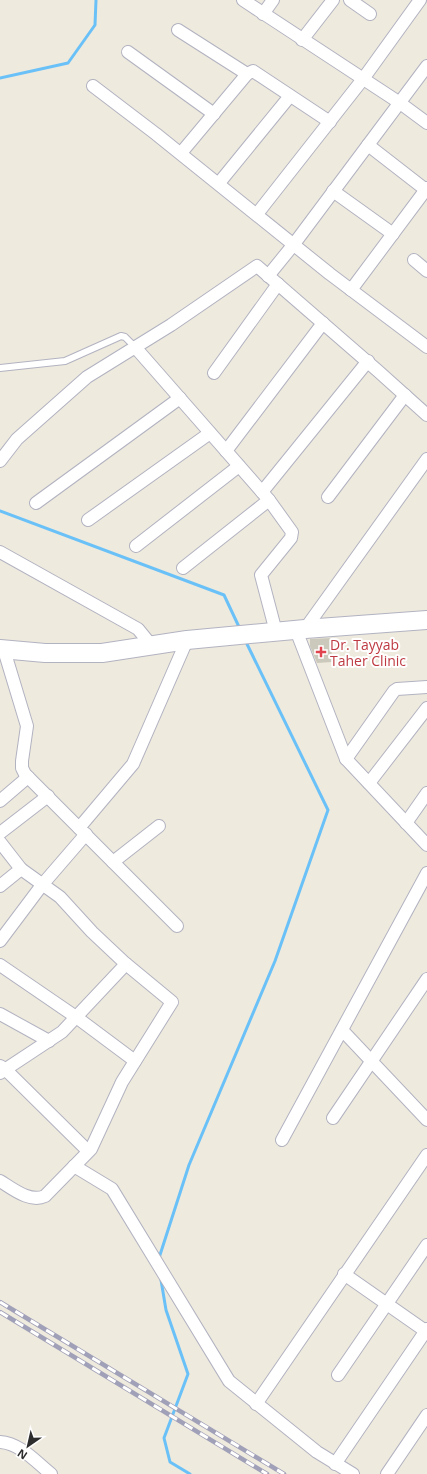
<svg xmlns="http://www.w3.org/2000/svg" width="427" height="1474" viewBox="0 0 427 1474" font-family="'Open Sans',sans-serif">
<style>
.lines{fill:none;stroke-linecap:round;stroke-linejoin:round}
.stream{stroke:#6ac1f8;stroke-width:3}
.building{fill:#cbc8bc}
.lane-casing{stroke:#b2b3c1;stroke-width:8}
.street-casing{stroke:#b2b3c1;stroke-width:14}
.secondary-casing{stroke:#b2b3c1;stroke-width:20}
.lane{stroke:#fff;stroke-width:6}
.street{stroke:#fff;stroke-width:12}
.secondary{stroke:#fff;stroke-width:18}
.rail-casing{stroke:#a0a0b8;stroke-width:4.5}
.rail{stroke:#fff;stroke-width:3;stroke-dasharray:9;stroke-linecap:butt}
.health-dot{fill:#e0444e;stroke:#fff;stroke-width:1.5}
.labels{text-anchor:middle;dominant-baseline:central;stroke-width:4;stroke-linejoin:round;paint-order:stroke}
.health-label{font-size:14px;fill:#be3a42;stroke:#fff;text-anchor:start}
</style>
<rect width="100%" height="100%" fill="#efeade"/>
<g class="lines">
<!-- stream -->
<g class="stream">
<path d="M0,78L68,63L95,25L96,0"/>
<path d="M0,511L224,595L240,629"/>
<path d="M159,1258L189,1165L275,961L328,810L245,640"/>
<path d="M161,1280L166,1310L188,1374L164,1438L170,1462L190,1474"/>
</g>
</g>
<!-- building -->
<path class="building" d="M331,638L332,662L317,663L310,646V639Z"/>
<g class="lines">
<!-- lane casing -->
<g class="lane-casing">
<path id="lane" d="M0,368L65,361L121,336L125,337L135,347"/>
</g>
<!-- street casing -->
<g class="street-casing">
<g id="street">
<path d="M243,0L400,103L427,123"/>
<path d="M350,0L370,14"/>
<path d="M263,14L273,0"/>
<path d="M178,30L247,74"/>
<path d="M302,40L333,0"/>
<path d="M128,52L214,114"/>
<path d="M93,86L156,134L330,274L427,347"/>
<path d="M368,145L426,190"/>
<path d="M181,153L247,74L253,71L330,122"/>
<path d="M219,183L290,96"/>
<path d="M333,191L393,234"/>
<path d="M257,214L363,79L420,0"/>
<path d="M414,260L427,271"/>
<path d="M268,276L294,244L427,66"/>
<path d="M351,290L427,188"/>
<path d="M135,347L269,500L292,532L291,538L261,575L276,632"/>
<path d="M214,373L278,284"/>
<path d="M226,451L323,323"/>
<path d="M0,461L17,439L87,377L171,325L257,266L378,371L427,415"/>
<path d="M262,492L368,361"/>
<path d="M328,497L405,395"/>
<path d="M36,503L180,398"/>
<path d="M88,520L210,433"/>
<path d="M136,546L239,466"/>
<path d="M0,552L138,629L151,645"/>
<path d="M183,568L269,500"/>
<path d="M305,629L427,459"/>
<path d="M296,630L346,759L427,845"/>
<path d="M4,650L27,726L22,761V768L25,774L177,926"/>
<path d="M346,759L394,691L397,689L427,687"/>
<path d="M369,783L427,708"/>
<path d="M0,801L28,777"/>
<path d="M406,823L427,793"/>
<path d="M79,828L133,764L187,640"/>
<path d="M0,833L48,796"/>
<path d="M0,842L21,869L0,886"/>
<path d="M113,862L159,826"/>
<path d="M0,941L42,885L86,834"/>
<path d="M0,965L76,1017L135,1061"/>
<path d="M0,1014L49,1041"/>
<path d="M342,1030L427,1120"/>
<path d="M0,1066L5,1069L88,1151"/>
<path d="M0,1073L62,1032L126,964L92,932L60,897L21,869"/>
<path d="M333,1118L427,979"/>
<path d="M282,1140L427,873"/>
<path d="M74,1166L112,1189L229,1381L317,1452L353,1474"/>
<path d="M0,1181C13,1189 30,1203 45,1196L91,1149L122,1082L172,1002L126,964"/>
<path d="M344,1274L427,1332"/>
<path d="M338,1375L427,1245"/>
<path d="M256,1404L427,1155"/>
<path d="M0,1442C20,1443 36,1462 51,1474"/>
<path d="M335,1464L427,1329"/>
<path d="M387,1474L427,1415"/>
</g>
</g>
<!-- secondary casing -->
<g class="secondary-casing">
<path id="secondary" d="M0,649L45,653H102L187,640L305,629L427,620"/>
</g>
<!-- lane -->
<use href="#lane" class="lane"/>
<!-- street -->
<use href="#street" class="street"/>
<!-- secondary -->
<use href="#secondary" class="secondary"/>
<!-- rail casing -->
<g class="rail-casing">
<g id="rail">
<path d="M0,1302L284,1474"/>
<path d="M0,1312L267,1474"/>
</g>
</g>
<!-- rail -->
<use href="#rail" class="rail"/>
</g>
<!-- markers -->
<path class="health-dot" d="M319 646h4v4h4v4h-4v4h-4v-4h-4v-4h4z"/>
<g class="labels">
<!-- health labels -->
<g class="health-label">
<text x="330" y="644">Dr. Tayyab<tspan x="330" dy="16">Taher Clinic</tspan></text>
</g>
</g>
<!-- north arrow -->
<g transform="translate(28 1446) rotate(214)" stroke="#ffffff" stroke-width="3" paint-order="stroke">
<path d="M0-3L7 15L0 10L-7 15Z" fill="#2d2d2d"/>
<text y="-6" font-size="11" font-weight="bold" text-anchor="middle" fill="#2d2d2d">N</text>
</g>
</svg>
